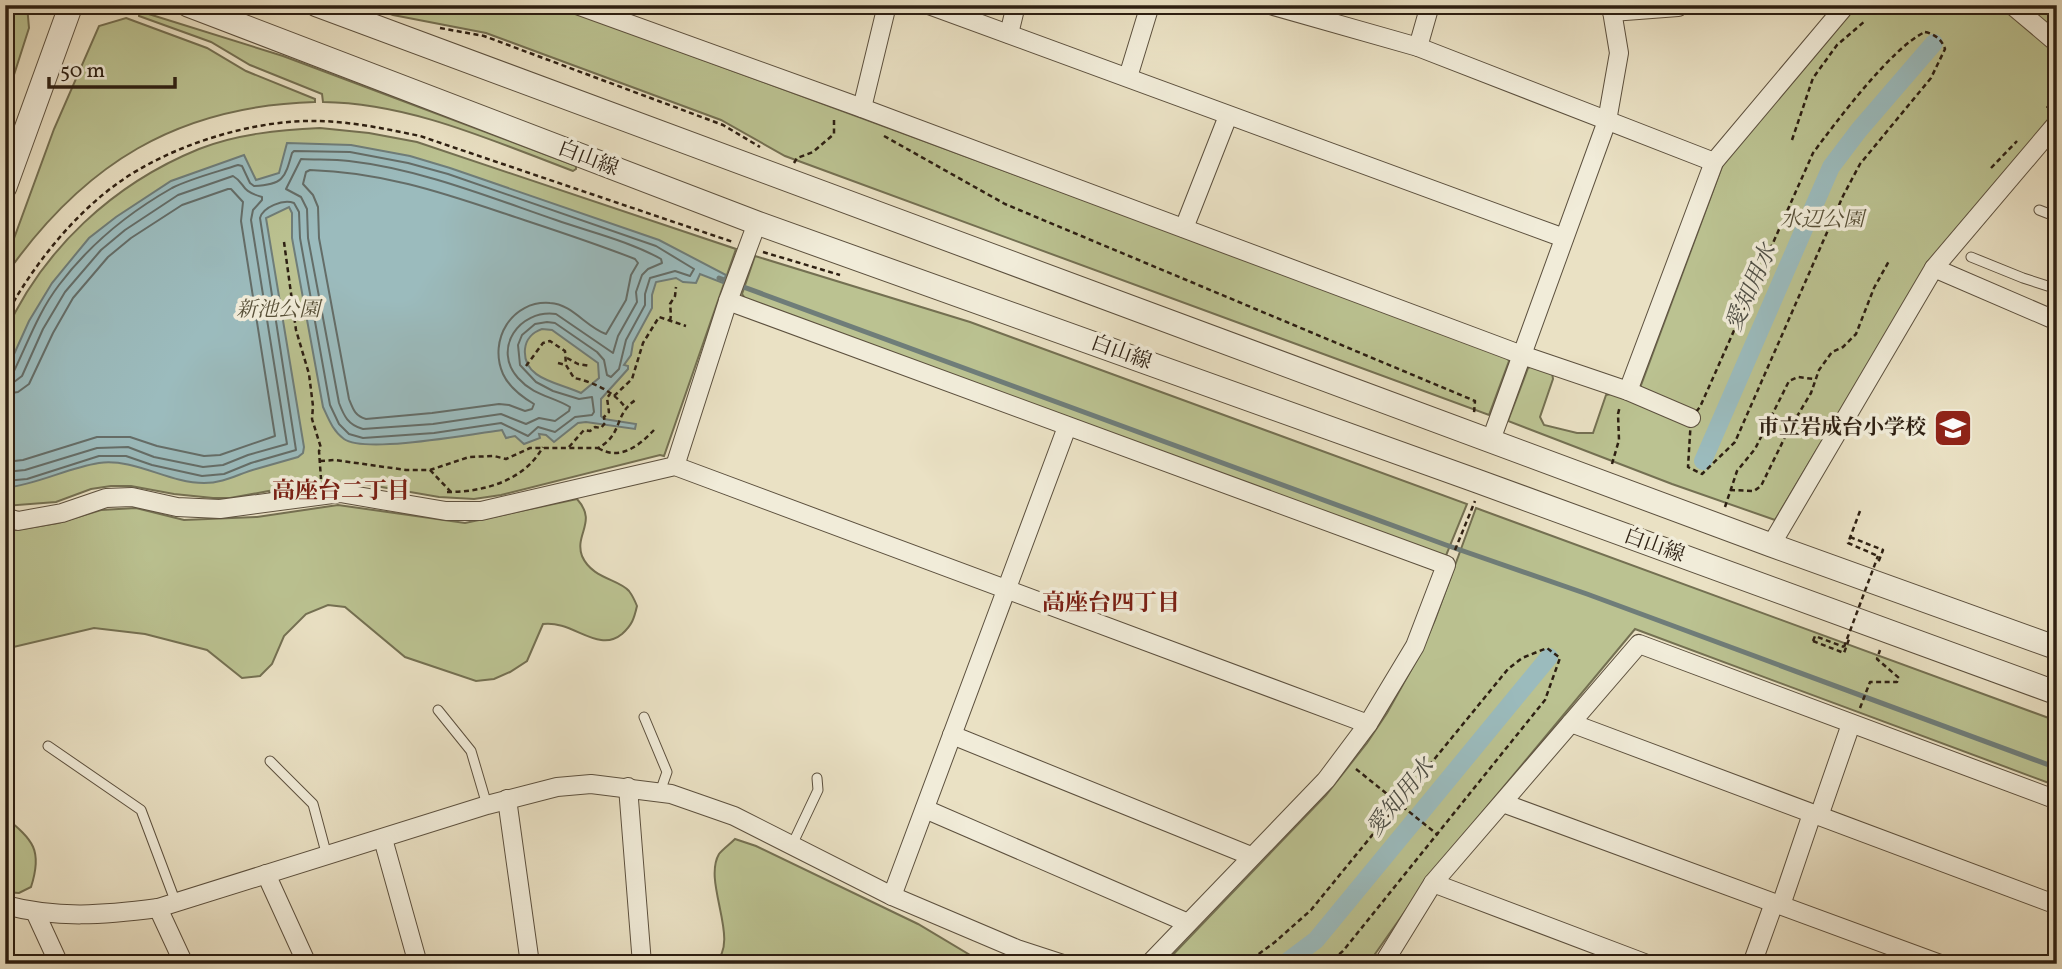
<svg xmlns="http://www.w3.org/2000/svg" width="2062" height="969" viewBox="0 0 2062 969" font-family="Vollkorn,'Noto Serif JP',serif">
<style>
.green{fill:#bbc291;stroke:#747052;stroke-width:2}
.water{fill:#9bbbbd;stroke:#6f7d79;stroke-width:2;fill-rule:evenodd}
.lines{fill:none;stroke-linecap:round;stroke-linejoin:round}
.shore{stroke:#646d68;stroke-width:2}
.stream{stroke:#6f7d79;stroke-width:5}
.canal{stroke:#9bbbbd;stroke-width:18}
.service-casing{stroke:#5c503e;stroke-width:11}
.minor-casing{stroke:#5c503e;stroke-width:20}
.tertiary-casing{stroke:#5c503e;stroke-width:25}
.path{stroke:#2d1f12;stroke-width:2.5;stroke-dasharray:5 3.5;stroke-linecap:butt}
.service{stroke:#f1ecd9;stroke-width:9}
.minor{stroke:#f1ecd9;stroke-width:18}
.tertiary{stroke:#f1ecd9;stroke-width:23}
.path-bridge{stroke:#2d1f12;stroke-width:2.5;stroke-dasharray:5 3.5;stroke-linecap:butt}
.labels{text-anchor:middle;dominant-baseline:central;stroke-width:7;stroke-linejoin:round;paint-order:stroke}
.street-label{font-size:21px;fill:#2d1f12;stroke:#f1ecd9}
.park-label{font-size:21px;font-style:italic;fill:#585038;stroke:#f1ecd9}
.poi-label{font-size:21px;font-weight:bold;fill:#2d1f12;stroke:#f1ecd9;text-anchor:end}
.water-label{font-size:23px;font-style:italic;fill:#4e4e45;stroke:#f1ecd9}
.neighbourhood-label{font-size:23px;font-weight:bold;fill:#7a1f14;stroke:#f1ecd9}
</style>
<rect width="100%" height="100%" fill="#eae1c4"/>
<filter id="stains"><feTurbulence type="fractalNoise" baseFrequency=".00286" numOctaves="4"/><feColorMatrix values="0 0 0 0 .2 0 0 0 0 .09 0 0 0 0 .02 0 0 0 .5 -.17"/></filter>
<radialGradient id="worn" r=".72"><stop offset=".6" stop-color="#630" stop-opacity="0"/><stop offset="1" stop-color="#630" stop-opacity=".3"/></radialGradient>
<!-- green -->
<g class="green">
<path d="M5,5H27L29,28L5,103Z"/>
<path d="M366,5H554L1505,355L1509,361L1489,415L785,156L721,120L486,33L393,15Z"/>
<path d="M1857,5H2057V111L1925,268L1775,520L1672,484L1508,421L1528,368L1534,365L1552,372L1553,379L1540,417L1544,425L1577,433H1593L1606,395L1640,388L1723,164Z"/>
<path d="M139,11L283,56L576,166V169L573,171C493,141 410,103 323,102L322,94L250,65L211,42L139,16Z"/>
<path d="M126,18L207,48L246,71L315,99V102C177,106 83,164 5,276V263L54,129L99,26Z"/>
<path d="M320,128L369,133L417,142L736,249L664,456L660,455L501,495L474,499L439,497L364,484L324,482L270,494L269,491L230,498H213L174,494L131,486H111L91,489L56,502L5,506V333C43,249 113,184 199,149C237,134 279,130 320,128Z"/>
<path d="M755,256L970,322L1467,504L1445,558L747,301L742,294Z"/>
<path d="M577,499C598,522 574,534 582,556C592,579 619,579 629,591C632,595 635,601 637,606C634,619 632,625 622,634C598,654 573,620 543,624L527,661L510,672L494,679L476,681L405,657L345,607L328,605L306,614L284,636L272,664L260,676L242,678L207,650L145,634L94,628L5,649V528L16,530L58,523L101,510L136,508L184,520L257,517L338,505L465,523Z"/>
<path d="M1476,508L2057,721V786L1635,629L1476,820L1420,890L1368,964H1164L1326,795L1367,743L1387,713L1420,654L1435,620Z"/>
<path d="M5,817C33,840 43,850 31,887L19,893L5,892Z"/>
<path d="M735,839L756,846L918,924L985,964H714C742,942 702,883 719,854C723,849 730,844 735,839Z"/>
</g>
<!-- water -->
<path class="water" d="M287,143L351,145L410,156L450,168L659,240L726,275L723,283L700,274L696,283L683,282L676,278L656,282L652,295V308L633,343L631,355L624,365L628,366V369L601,399V416L604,419L636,424L635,429L586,422L578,423L554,442L546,435L539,434L540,438L524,444L515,436L506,438L502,430C473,434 365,454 344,439C333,431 329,420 323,407L292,238V213L289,207L266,218L304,447L303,453L298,457C284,461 270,465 256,469C238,474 224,483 204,483C168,483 135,458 99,463C67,468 39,484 5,488V374L29,321L52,283L89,238L116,217L171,181L244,155L256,180L279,173ZM542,329L552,330L598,363L599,378L581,393C561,383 522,380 525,349C526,339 533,332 542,329Z"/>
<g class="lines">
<!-- shore -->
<g class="shore">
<path d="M301,159C317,160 333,159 349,161C420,169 489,197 556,220C590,232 629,241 661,259L662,263L648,269L642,275L636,292L637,302L618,336L613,353L556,314C519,309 492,349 518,378C534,396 552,396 570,407L569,411L555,421L539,418L526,424L501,414L433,424L363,429C348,425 344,416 339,403L308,238L307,209L301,197L286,189Z"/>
<path d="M310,170C379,172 438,191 503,213C548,228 592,242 635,259L638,263L631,275L626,300L606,334C586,327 572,304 550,303C512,300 488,340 503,374C509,387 522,397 534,404L532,409L525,411L509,405L499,404L432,413L366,419C355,416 353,409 349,399L319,238L318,207L313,195L303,184L306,172Z"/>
<path d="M5,375L14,371C28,342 39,311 59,285C89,245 128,213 172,188C192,178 217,172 238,165L242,166L250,183L254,186C283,185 285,178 292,153L294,151L350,152L408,163L448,174L656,246L694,269L690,276L675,271L650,278L645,294V305L626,340L619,369L611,377L607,375L604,360L597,352L555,323L547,322L535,324L522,335L518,345L520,365L536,382L553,391L579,399L592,397L594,412L592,415L575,417L555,432L538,427L528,436L501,423L434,433L363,438L349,434L339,424L330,405L300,238L299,212L294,203C283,199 263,207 260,218L296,450L251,463L224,474L202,476L152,465L126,456H99L27,479L5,481"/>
<path d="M5,384L14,382L22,376L43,329L65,292L101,250L125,230L178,195L233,176C247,184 238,190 262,197V200L253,210L251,220L287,444L248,455L223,465L203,467L154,457L128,447L97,448L25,470L5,472"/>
<path d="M5,394L18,392L29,384L53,333L73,298L108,257L131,238L182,205L228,189H231L243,202L241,221L275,436L220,455L204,456L157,446L130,437H97L23,460L5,462"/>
</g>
<!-- stream -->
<path class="stream" d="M719,278L1446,545L1587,594L2057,768"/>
<!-- canal -->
<g class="canal">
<path d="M1703,461L1831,167L1859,130L1934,43"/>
<path d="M1284,964L1316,940L1549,657"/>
</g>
<!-- service casing -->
<g class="service-casing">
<g id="service">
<path d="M2039,210L2057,217"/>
<path d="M1971,257L2023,278L2057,289"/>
<path d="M438,710L471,751L487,805"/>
<path d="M644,717L667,772L660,792"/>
<path d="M48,746L141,810L176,903"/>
<path d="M270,761L313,804L327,856"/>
<path d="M792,845L818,790L817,778"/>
</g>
</g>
<!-- minor casing -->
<g class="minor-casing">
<g id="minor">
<path d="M577,5L862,108L1522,355L1628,391L1691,418"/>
<path d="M929,5L1564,238"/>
<path d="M1270,5L1418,47L1714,162"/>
<path d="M2012,5L2057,43"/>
<path d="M1612,12L1678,7L1679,5"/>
<path d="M1009,34L1016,5"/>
<path d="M1418,47L1430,5"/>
<path d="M1128,77L1150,5"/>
<path d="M862,108L887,5"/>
<path d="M1184,228L1228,116"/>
<path d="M1934,268L2057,321"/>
<path d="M728,301L1446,565L1415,646L1368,724L1326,780L1149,964"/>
<path d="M1628,391L1714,162L1846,5"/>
<path d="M1491,440L1607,121L1619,53L1611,5"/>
<path d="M675,466L728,301L757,223"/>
<path d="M5,517L18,521L62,513L106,498L132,497L177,507L220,509L340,493L446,511H481L675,466L1368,724"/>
<path d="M1771,545L1934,268L2057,123"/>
<path d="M1571,723L2057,905"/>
<path d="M952,735L1251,856"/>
<path d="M628,787L642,964"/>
<path d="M507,799L530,964"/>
<path d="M1503,803L1940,964"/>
<path d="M925,809L1188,923"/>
<path d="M1819,816L1851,724"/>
<path d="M383,839L418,964"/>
<path d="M266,874L307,964"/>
<path d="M1433,883L1647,964"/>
<path d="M892,896L1067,427"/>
<path d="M5,905C57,919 105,915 158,908L487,805L557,787L591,784L671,794L734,816L892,896L1017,949L1063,964"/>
<path d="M1781,905L1812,814"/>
<path d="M158,908L184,964"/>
<path d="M36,914L59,964"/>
<path d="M1383,964L1433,883L1639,644L2057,800"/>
<path d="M1752,964L1774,903"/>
<path d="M2055,964L2057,959"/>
</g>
</g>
<!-- tertiary casing -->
<g class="tertiary-casing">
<g id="tertiary">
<path d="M188,5L757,223L1477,481L2057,693"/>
<path d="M317,5L1771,545L2057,648"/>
<path d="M5,187L71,5"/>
</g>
</g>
<!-- path -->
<g class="path">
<path d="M440,28L484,36L723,125L760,147"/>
<path d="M1925,32C1935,34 1942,40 1945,49L1931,78L1860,164L1843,196L1735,442L1702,474L1688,467L1691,418L1700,407L1813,153C1836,122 1892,47 1925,32Z"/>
<path d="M2047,108L2057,93"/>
<path d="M884,136L1005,204L1475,401L1474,413"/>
<path d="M1792,140L1813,78L1837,45L1865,21"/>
<path d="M794,163L797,158L813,152L834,134V117"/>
<path d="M1991,168L2017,141"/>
<path d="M284,242L296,330L309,374L313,406L312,419L321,448L319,451L321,479"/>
<path d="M763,252L840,275"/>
<path d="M5,317C32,267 72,216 118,183C171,145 254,119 320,121C353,122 387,129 420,136L733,242"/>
<path d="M670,321L671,315L670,304L675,296L676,287"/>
<path d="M567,358L578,364L590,366"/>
<path d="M558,363L566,365"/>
<path d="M526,366L543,343L550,341L565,351L566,365L574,378C593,382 613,391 625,407"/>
<path d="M614,396L632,379L643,343L659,317L686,326"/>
<path d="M569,447L584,430L590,431L595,427L601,428L605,423L604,417L609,412L607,398L610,394"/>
<path d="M598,448C620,461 639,446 654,430"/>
<path d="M320,461L335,460L406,470H430L469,457L494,456L506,459L530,448H598C624,434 613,414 637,399"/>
<path d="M1612,464L1619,440L1618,414L1620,406"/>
<path d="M430,470L451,492"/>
<path d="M1730,490L1754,491L1761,486L1787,433L1811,393L1819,370L1832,352L1843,347L1856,334L1874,288L1889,261"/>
<path d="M447,492C484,492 524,481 543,447"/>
<path d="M1725,507L1737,471L1755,449L1789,381L1798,377L1814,379"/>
<path d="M1860,511L1848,543L1878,556"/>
<path d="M1850,537L1883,550L1878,563"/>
<path d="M1455,550L1475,501"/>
<path d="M1813,641L1844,653L1849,639"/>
<path d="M1813,641L1815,636L1844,647"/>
<path d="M1860,708L1870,682H1897L1899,678L1877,659L1880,650"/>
<path d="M1356,769L1438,835"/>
<path d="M1245,964L1275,942L1311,910L1508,669L1522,658L1547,648L1560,658L1545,700L1343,951L1327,964"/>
</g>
<!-- service -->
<use href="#service" class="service"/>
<!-- minor -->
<use href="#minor" class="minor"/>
<!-- tertiary -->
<use href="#tertiary" class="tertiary"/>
<!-- path-bridge -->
<path class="path-bridge" d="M1844,647L1878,556"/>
</g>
<!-- icons -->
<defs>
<g id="school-square" transform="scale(2.0125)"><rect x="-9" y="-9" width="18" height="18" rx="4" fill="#8f2418" stroke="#f1ecd9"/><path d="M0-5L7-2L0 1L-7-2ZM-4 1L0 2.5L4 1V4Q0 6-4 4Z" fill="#fff"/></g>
</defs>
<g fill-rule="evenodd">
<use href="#school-square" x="1953" y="428"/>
</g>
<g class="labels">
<!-- street labels -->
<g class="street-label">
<text transform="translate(588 159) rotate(21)">白山線</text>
<text transform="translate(1121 353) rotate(20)">白山線</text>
<text transform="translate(1654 546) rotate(20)">白山線</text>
</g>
<!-- park labels -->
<g class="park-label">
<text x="1822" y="220">水辺公園</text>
<text x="278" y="310">新池公園</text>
</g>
<!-- poi labels -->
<g class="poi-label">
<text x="1926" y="428">市立岩成台小学校</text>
</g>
<!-- water labels -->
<g class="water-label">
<text transform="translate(1752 288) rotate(-66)">愛知用水</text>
<text transform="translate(1401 798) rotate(-51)">愛知用水</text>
</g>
<!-- neighbourhood labels -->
<g class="neighbourhood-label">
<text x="341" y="492">高座台二丁目</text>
<text x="1111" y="604">高座台四丁目</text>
</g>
</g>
<!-- margin -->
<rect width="2062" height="969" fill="none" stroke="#eae1c4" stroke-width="28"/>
<rect x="7" y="7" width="2048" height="955" fill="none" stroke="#2d1f12" stroke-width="3.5"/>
<rect x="14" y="14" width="2034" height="941" fill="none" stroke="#2d1f12" stroke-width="2"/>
<!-- scale -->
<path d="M49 77v10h126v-10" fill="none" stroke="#2d1f12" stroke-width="3.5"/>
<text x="60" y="77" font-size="21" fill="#2d1f12" stroke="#f1ecd9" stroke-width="5" paint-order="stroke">50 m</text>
<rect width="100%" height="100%" filter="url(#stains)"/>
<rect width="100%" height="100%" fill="url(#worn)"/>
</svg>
